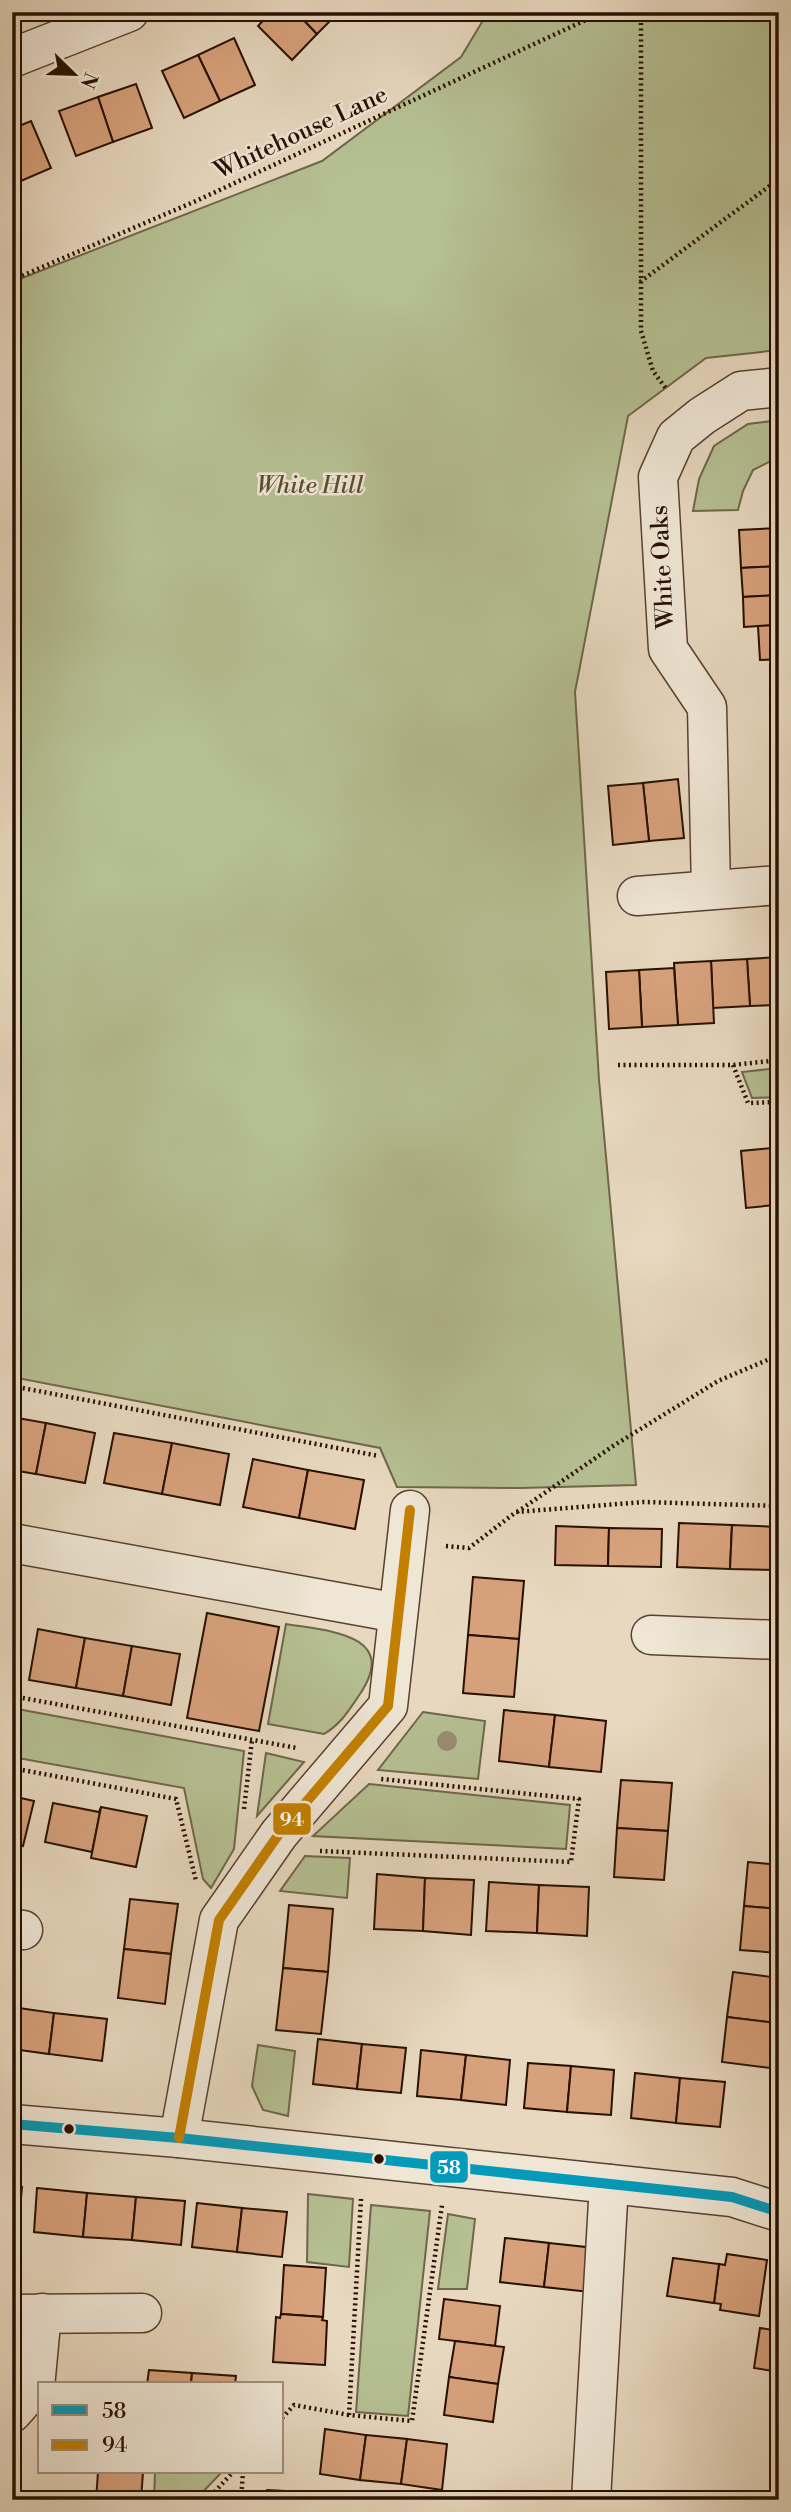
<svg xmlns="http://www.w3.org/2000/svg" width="791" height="2512" viewBox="0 0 791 2512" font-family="'Libre Bodoni',serif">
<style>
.green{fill:#b5bf92;stroke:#6e6749;stroke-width:2}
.building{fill:#d7a17b;stroke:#270f00;stroke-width:2}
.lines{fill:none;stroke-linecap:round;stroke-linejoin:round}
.street-casing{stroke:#574130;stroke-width:41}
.path{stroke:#270f00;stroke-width:4.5;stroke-dasharray:2 3.5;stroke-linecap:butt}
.street{stroke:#efe6d5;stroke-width:38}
.bus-1-casing{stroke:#efe6d5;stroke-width:16}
.bus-2-casing{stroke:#efe6d5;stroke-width:16}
.bus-1{stroke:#049ab9;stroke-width:10}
.bus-2{stroke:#c38000;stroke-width:10}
.tree{fill:#998c72}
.bus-dot{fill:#270f00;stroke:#efe6d5;stroke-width:2.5}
.labels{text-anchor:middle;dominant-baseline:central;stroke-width:5;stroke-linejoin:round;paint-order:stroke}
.street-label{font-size:24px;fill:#270f00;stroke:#efe6d5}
.park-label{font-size:24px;font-style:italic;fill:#594d33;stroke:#efe6d5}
.line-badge{stroke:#efe6d5;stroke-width:2.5}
.badge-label{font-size:19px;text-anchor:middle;font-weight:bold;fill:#fff}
</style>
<rect width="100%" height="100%" fill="#e7d8bf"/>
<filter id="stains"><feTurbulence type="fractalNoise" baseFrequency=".00286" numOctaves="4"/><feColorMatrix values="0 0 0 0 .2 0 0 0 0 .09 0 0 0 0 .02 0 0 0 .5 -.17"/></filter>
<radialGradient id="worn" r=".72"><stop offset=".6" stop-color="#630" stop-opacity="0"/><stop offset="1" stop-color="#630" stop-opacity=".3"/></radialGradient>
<!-- green -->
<g class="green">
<path d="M488,12H779V350L706,358L628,416L575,692L599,1080L636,1485L520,1488L397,1487L380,1448L12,1377V282L322,161L461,57Z"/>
<path d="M779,420V457L753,470L743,491L738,510L693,511L699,479L714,446L748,424Z"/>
<path d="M779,1068V1097L752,1098L742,1072Z"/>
<path d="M286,1624C328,1631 400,1634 360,1694C349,1710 341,1724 324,1734L268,1724Z"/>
<path d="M12,1708L244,1751L234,1849L211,1888L203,1879L184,1788L12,1757Z"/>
<path d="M423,1712L485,1721L478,1779L378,1770Z"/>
<path d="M266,1753L304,1762L257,1816Z"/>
<path d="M369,1784L570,1805L566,1849L313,1836Z"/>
<path d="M305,1856L350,1858L347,1898L280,1891Z"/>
<path d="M258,2045L295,2051L288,2116L263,2110L252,2086Z"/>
<path d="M308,2194L353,2199L349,2267L307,2262Z"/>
<path d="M371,2205L430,2211L408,2416L356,2412Z"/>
<path d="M448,2214L475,2219L467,2289H438Z"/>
<path d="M155,2472H222L195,2500H154Z"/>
</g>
<!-- building -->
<g class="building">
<path d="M271,12H296L317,34L292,60L258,26Z"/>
<path d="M296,12H339L317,34Z"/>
<path d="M234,38L255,85L220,101L198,55Z"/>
<path d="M198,55L220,101L184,118L162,71Z"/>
<path d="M136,84L152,128L113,142L98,97Z"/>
<path d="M98,97L113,142L76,156L59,111Z"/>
<path d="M31,121L51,168L14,184L12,129Z"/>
<path d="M779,528V566L741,568L739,530Z"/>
<path d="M779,566V595L743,597L741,568Z"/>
<path d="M779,595V625L744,627L743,597Z"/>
<path d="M779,625V659L760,660L758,626Z"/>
<path d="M678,779L684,838L649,841L643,783Z"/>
<path d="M643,783L649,841L613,845L608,786Z"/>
<path d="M779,957V1005L750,1006L747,959Z"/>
<path d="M747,959L750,1006L713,1008L711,961Z"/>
<path d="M711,961L714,1023L678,1025L674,963Z"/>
<path d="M674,968L678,1025L642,1027L639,970Z"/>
<path d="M639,970L642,1027L609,1029L606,972Z"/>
<path d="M771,1148L775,1205L746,1208L741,1151Z"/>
<path d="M771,1148H779V1205H775Z"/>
<path d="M12,1417L46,1423L36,1474L12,1470Z"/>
<path d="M46,1423L95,1433L85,1483L36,1474Z"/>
<path d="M114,1433L172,1443L162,1494L104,1483Z"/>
<path d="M172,1443L229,1454L220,1505L162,1494Z"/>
<path d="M253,1459L308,1470L299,1518L243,1507Z"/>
<path d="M308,1470L364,1480L355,1529L299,1518Z"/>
<path d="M679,1523L732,1525L730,1569L677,1567Z"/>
<path d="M732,1525L779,1527V1570L730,1569Z"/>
<path d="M556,1526L609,1528L608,1566L555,1565Z"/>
<path d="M609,1528L662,1529L661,1567L608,1566Z"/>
<path d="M473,1577L524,1581L519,1639L468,1635Z"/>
<path d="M207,1613L279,1627L259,1731L187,1718Z"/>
<path d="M12,1619L19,1620L12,1656Z"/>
<path d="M38,1629L85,1638L76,1688L29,1680Z"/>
<path d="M468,1635L519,1639L514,1697L463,1693Z"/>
<path d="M85,1638L132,1646L123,1696L76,1688Z"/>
<path d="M132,1646L180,1654L171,1705L123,1696Z"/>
<path d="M504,1710L555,1715L549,1767L499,1761Z"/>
<path d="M555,1715L606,1721L601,1772L549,1767Z"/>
<path d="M621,1780L672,1783L668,1831L617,1828Z"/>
<path d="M12,1796L34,1801L23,1846L12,1844Z"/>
<path d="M53,1803L99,1812L101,1807L92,1852L45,1842Z"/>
<path d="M101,1807L147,1816L136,1867L91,1858Z"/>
<path d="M617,1828L668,1831L664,1880L614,1877Z"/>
<path d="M748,1862L779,1865V1909L744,1906Z"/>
<path d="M377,1874L425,1878L423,1931L374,1929Z"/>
<path d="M425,1878L474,1880L471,1935L423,1931Z"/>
<path d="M489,1882L539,1885L537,1933L486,1931Z"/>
<path d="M539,1885L589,1887L587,1936L537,1933Z"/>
<path d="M130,1899L178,1904L171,1954L124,1949Z"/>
<path d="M289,1905L333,1909L328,1972L283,1968Z"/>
<path d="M744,1906L779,1909V1953L740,1950Z"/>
<path d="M124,1949L171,1954L165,2004L118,1998Z"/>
<path d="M283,1968L328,1972L321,2034L276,2030Z"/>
<path d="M733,1972L779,1978L776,2023L727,2017Z"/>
<path d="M12,2007L54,2013L49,2054L12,2049Z"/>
<path d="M54,2013L107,2019L102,2061L49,2054Z"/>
<path d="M727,2017L776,2023L770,2068L722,2062Z"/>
<path d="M318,2039L362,2044L357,2089L313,2084Z"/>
<path d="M362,2044L406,2048L401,2093L357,2089Z"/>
<path d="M421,2050L466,2055L461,2100L417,2096Z"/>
<path d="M466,2055L510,2060L506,2105L461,2100Z"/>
<path d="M528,2063L571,2066L567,2112L524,2108Z"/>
<path d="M571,2066L614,2070L611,2115L567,2112Z"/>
<path d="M635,2073L680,2078L676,2123L631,2118Z"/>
<path d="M680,2078L725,2082L720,2127L676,2123Z"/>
<path d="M12,2186L22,2187L18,2230H12Z"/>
<path d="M37,2188L87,2193L83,2237L34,2232Z"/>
<path d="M87,2193L136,2197L132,2240L83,2237Z"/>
<path d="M136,2197L185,2201L181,2245L132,2240Z"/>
<path d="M197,2203L242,2208L237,2252L192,2247Z"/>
<path d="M242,2208L287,2212L282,2257L237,2252Z"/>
<path d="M505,2238L549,2243L544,2287L500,2282Z"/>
<path d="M549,2243L595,2248L590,2292L544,2287Z"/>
<path d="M727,2254L767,2260L759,2316L720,2310L721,2304L714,2303L719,2264L725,2265Z"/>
<path d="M673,2258L719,2264L714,2303L667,2296Z"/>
<path d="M284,2265L326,2268L323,2317L281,2314Z"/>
<path d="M444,2299L500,2306L495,2346L439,2339Z"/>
<path d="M281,2314L323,2317L322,2320L327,2321L325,2365L273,2362L276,2317L280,2318Z"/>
<path d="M760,2328L779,2331V2372L754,2368Z"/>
<path d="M455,2341L504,2347L498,2384L449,2377Z"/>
<path d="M149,2370L192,2373L191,2384H147Z"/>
<path d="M192,2373L236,2376L235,2384H191Z"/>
<path d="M449,2377L498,2384L493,2422L444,2415Z"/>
<path d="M325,2429L366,2435L360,2480L320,2474Z"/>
<path d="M366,2435L407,2439L401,2484L360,2480Z"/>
<path d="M407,2439L447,2444L442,2490L401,2484Z"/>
<path d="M98,2472H143L141,2500H96Z"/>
<path d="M267,2490L321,2493V2500H266Z"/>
</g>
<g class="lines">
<!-- street casing -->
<g class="street-casing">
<g id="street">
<path d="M12,58L129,12"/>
<path d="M711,890L707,707L668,649L658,477L676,437L702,416L741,391L779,387"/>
<path d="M637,896L779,885"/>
<path d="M12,1543L398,1613"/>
<path d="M651,1635L779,1640"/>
<path d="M12,1929L23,1930"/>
<path d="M12,2124L179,2138L732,2197L779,2212"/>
<path d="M179,2138L219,1920L279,1834L388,1706L410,1510"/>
<path d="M12,2314L142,2313"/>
<path d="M12,2413L35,2387L42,2313"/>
<path d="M591,2500L609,2184"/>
</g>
</g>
<!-- path -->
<g class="path">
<path d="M641,12V331L653,371L667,390"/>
<path d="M12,280L196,201L603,12"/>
<path d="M640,282L779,179"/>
<path d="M618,1065H733L779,1060"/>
<path d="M733,1065L748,1103L779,1102"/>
<path d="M12,1386L379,1456"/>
<path d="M517,1512L613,1446L718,1381L779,1355"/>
<path d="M446,1546L469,1548L516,1512L644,1502L779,1506"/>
<path d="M12,1696L297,1748"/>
<path d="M12,1768L176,1799L196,1881"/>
<path d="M244,1809L252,1740"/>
<path d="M320,1851L571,1862L579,1799L381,1779"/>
<path d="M361,2199L349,2415L412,2421L442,2205"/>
<path d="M282,2418L294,2405L349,2415"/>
<path d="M207,2500L233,2472"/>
<path d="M241,2500L243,2472"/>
</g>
<!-- street -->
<use href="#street" class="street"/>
<!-- bus-1 casing -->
<g class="bus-1-casing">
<path id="bus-1" d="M12,2124L179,2138L732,2197L779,2212"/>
</g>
<!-- bus-2 casing -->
<g class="bus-2-casing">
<path id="bus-2" d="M179,2138L219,1920L279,1834L388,1706L410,1510"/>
</g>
<!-- bus-1 -->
<use href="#bus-1" class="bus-1"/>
<!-- bus-2 -->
<use href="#bus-2" class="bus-2"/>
</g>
<!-- trees -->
<circle class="tree" cx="447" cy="1741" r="10"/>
<!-- markers -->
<g class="bus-dot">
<circle cx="69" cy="2129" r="6"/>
<circle cx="379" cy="2159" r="6"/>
</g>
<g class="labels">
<!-- street labels -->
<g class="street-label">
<text transform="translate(301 133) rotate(-25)">Whitehouse Lane</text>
<text transform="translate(663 567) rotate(-93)">White Oaks</text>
</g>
<!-- park labels -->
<g class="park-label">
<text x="310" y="486">White Hill</text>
</g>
</g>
<g class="line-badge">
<rect x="272" y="1802" width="40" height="34" rx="7" fill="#c38000"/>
<rect x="429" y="2150" width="40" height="34" rx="7" fill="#049ab9"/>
</g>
<g class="badge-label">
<text x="292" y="1826">94</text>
<text x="449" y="2174">58</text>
</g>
<!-- margin -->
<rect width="791" height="2512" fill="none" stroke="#e7d8bf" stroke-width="42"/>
<rect x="14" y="14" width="763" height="2484" fill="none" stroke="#270f00" stroke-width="3.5"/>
<rect x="21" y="21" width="749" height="2470" fill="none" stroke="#270f00" stroke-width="2"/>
<!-- legend -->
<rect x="38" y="2382" width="245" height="91" fill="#efe6d5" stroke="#9f9080" stroke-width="2"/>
<rect x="52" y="2405" width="35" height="10" fill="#049ab9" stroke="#9f9080" stroke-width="2"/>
<text x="102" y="2418" font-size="21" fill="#270f00">58</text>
<rect x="52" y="2440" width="35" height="10" fill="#c38000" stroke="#9f9080" stroke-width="2"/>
<text x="102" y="2452" font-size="21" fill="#270f00">94</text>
<!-- north arrow -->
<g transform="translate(74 74) rotate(113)" stroke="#efe6d5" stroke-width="5" paint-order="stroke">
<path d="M0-5L12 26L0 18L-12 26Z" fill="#270f00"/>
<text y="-10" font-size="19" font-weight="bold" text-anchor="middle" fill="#270f00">N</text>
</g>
<rect width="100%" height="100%" filter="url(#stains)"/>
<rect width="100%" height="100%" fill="url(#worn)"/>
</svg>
